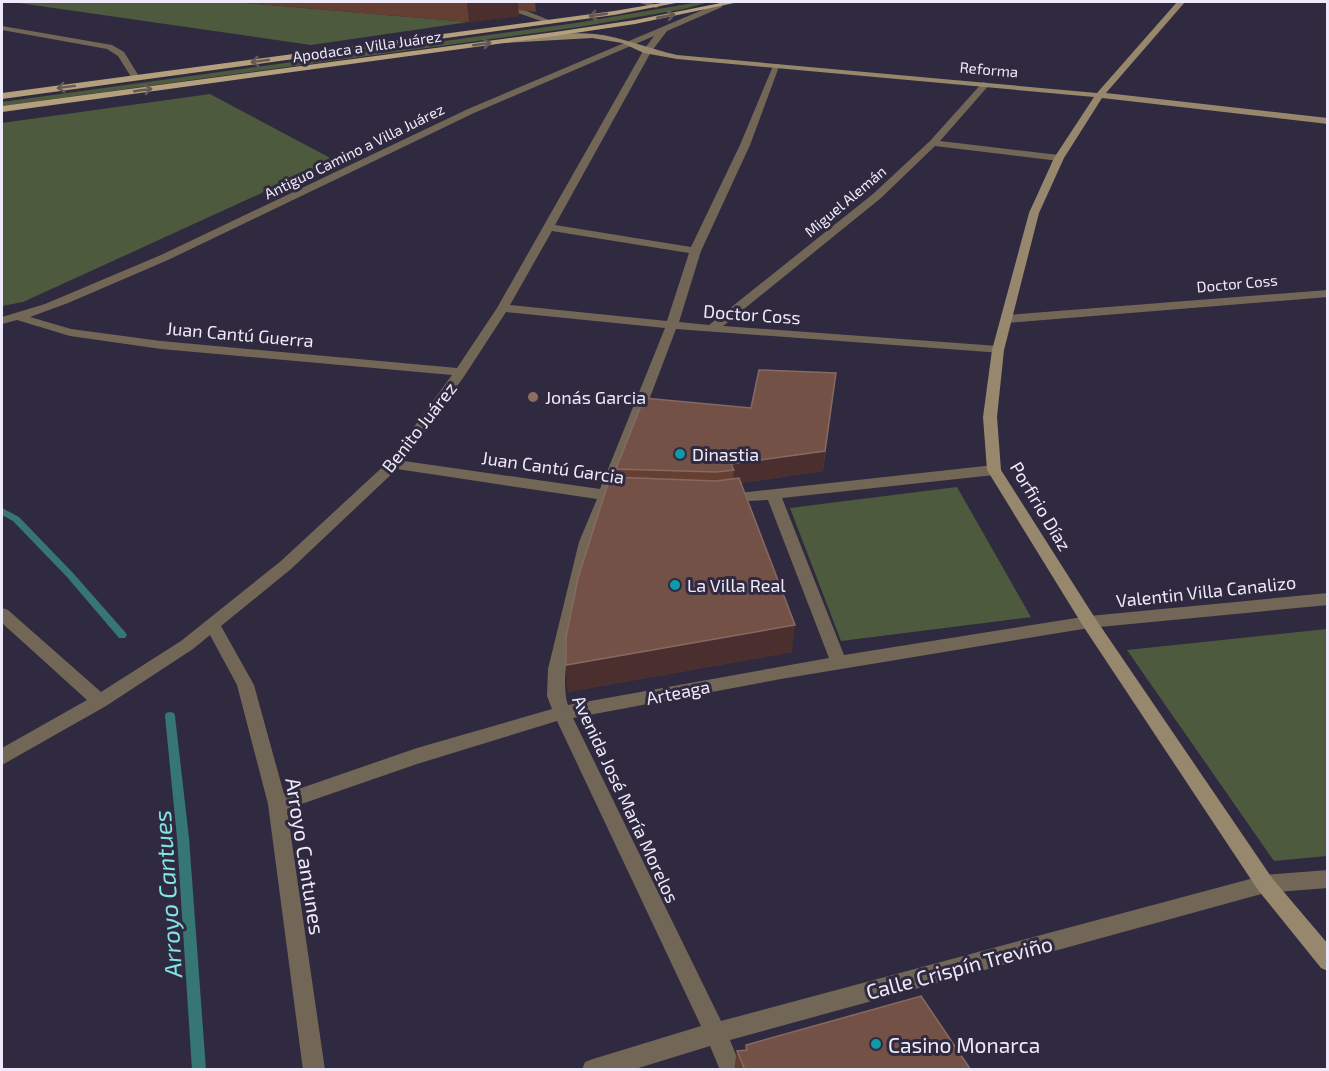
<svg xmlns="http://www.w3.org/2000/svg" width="1329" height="1071" viewBox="0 0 1329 1071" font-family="'Exo 2',sans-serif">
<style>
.green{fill:#4d5a3d}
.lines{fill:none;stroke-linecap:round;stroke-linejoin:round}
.stream{fill:#367675;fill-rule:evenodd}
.lane{fill:#726756;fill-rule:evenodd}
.street{fill:#726756;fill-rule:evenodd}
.secondary{fill:#97876c;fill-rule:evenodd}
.primary{fill:#b4a07c;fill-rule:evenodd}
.wall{fill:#653f31}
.shaded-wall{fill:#4a2f2e}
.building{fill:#745147;stroke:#876962;stroke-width:1.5}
.oneway{stroke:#655958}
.education-dot{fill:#8d6e63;stroke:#302a40;stroke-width:2}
.culture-dot{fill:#0f9aa8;stroke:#302a40;stroke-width:2}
.labels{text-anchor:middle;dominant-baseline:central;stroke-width:6;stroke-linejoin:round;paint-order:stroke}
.far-street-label{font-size:15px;fill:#eeeaf9;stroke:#302a40}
.street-label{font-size:18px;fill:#eeeaf9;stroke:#302a40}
.poi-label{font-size:18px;fill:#eeeaf9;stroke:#302a40;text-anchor:start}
.near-street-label{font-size:21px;fill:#eeeaf9;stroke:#302a40}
.near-poi-label{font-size:21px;fill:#eeeaf9;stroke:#302a40;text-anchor:start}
.near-water-label{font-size:24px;font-style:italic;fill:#80e5e4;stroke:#302a40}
</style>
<rect width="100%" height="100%" fill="#302a40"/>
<!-- green -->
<g class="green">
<path d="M12,2H234L469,22L311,45Z"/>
<path d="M699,2H709L684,9L579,27L2,106V102L576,23Z"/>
<path d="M210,94L334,160L23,302L2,306V123Z"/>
<path d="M957,487L1031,617L841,641L790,508Z"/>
<path d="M1327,629V856L1274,861L1127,650Z"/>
</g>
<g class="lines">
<!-- stream -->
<g class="stream">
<path d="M2,508L19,517L73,573L125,632L127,635L125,638H119L67,577L13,521L2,515Z"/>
<path d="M170,712L174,713L175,716L189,838L206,1070H192L177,838L165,716L166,713Z"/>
</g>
<!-- lane -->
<g class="lane">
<path d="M637,2H648L660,6L656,8Z"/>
<path d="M497,6L519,8L554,22L550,24L515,12L497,10Z"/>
<path d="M2,26L112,45L124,52L140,78L133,80L118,56L107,49L2,30Z"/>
</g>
<!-- street -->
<g class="street">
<path d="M719,3H722V7L667,31L651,52L555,225L691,247L740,145L773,66L780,64L750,145L701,251L679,322L709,325L873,194L930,141L983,82L990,84L940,141L1059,155L1064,158L1059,161L935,146L881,198L723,326L998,346L1002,347L1004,350L1002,353L676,329L614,492L619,496L617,499L610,501C595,541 554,667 568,705L829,658L768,500L724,502L722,499L729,494L994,465L999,467L1001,470L994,475L782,498L844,655L1089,616L1328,593V605L1089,628L781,679L573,718L721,1021L1265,875L1328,870V888L1265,893L730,1040L742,1070H720L710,1046L632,1070H582L585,1062L593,1059L701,1026L557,721L417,764L287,809L325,1070H303L268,804L237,685L210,635L193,649L106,706L2,765V748L87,700L2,623V608L8,610L101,692L181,641L281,561L389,461L452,375L161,349L70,336L17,320L2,324V317L45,304L161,255L468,109ZM654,36L643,51L497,308L457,368L161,341L71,329L30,317L68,303L168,260L474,113ZM552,231L689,253L667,321L510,305ZM506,312L665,328L600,489L404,461L465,375ZM397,469L597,499L579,542L548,669L547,696L552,709L417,748L284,794L254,685L221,626L291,569Z"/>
<path d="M1328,290V297L1007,323L1001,319L1007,315Z"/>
</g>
<!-- secondary -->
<path class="secondary" d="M1177,2H1185L1106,93L1328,118V124L1102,98L1064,158L1039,213L1004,350L997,417L1001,470L1095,618L1272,878L1328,944V971L1321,968L1258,890L1083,626L987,470L983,417L992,350L1029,213L1054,158L1094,97L677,59L644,53L622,43L592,38L505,43L501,41L505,39C534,37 566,31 595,34C623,37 649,49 677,55L1097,93Z"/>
<!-- primary -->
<g class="primary">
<path d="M667,2H681L614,15L2,99V93L614,11Z"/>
<path d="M726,2H739L635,24L555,36L2,112V106L555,32L635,20Z"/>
</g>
</g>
<!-- wall -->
<g class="wall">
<path d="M234,2H535L536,12L518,10L519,16L469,22Z"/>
<path d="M836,373L823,471L741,483L792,652L568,692L566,665L617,477L616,469L751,408Z"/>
<path d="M746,1045L971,1070H734L737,1051L745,1050Z"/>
</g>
<!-- shaded-wall -->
<g class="shaded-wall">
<path d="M467,2H518L519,16L469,22Z"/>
<path d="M825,451L823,471L733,484L734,470L731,464Z"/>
<path d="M795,625L792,652L568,692L566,665Z"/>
</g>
<!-- building -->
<g class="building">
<path d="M759,370L836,373L825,451L731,464L734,470L716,472L616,469L644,398L751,408Z"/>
<path d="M610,477L716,481L739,478L795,625L566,665V637L578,578Z"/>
<path d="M921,996L971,1070H745L737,1051L747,1050L746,1045Z"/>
</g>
<!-- one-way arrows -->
<defs><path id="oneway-shaft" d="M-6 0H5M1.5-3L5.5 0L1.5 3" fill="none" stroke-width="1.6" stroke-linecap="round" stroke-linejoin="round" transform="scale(1.5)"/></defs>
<g class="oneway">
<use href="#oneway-shaft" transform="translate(598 15) rotate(172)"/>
<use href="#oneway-shaft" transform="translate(666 16) rotate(-11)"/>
<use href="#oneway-shaft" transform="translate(482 44) rotate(-8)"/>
<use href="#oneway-shaft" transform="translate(260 61) rotate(172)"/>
<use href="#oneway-shaft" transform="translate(66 87) rotate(173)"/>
<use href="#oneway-shaft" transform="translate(143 90) rotate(-8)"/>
</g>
<!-- markers -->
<circle class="education-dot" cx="533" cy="397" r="6"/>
<g class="culture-dot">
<circle cx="680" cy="454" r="6"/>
<circle cx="675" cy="585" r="6"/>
<circle cx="876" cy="1044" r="6"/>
</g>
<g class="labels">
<!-- far-street labels -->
<g class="far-street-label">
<text transform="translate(367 46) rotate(-8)">Apodaca a Villa Juárez</text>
<text transform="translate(989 69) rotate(5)">Reforma</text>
<text transform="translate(354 151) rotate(-26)">Antiguo Camino a Villa Juárez</text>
<text transform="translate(845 201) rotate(-40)">Miguel Alemán</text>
<text transform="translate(1237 283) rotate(-5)">Doctor Coss</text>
</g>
<!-- street labels -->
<g class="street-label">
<text transform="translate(752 314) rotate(4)">Doctor Coss</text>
<text transform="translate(240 334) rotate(5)">Juan Cantú Guerra</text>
<text transform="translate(419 427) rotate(-52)">Benito Juárez</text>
<text transform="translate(553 467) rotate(8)">Juan Cantú Garcia</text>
<text transform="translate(1041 506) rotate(59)">Porfirio Díaz</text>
<text transform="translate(1206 591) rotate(-6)">Valentin Villa Canalizo</text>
<text transform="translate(678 692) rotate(-11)">Arteaga</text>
<text transform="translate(626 799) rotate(65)">Avenida José María Morelos</text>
</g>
<!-- poi labels -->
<g class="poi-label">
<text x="545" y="397">Jonás Garcia</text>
<text x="692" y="454">Dinastia</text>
<text x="687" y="585">La Villa Real</text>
</g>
<!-- near-street labels -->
<g class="near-street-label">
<text transform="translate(306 856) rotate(81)">Arroyo Cantunes</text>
<text transform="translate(959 967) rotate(-15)">Calle Crispín Treviño</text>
</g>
<!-- near-poi labels -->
<g class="near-poi-label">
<text x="888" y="1044">Casino Monarca</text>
</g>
<!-- near-water labels -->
<g class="near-water-label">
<text transform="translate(167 894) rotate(-94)">Arroyo Cantues</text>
</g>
</g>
<!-- border -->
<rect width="1329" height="1071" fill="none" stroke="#eeeaf9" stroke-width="6"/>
</svg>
